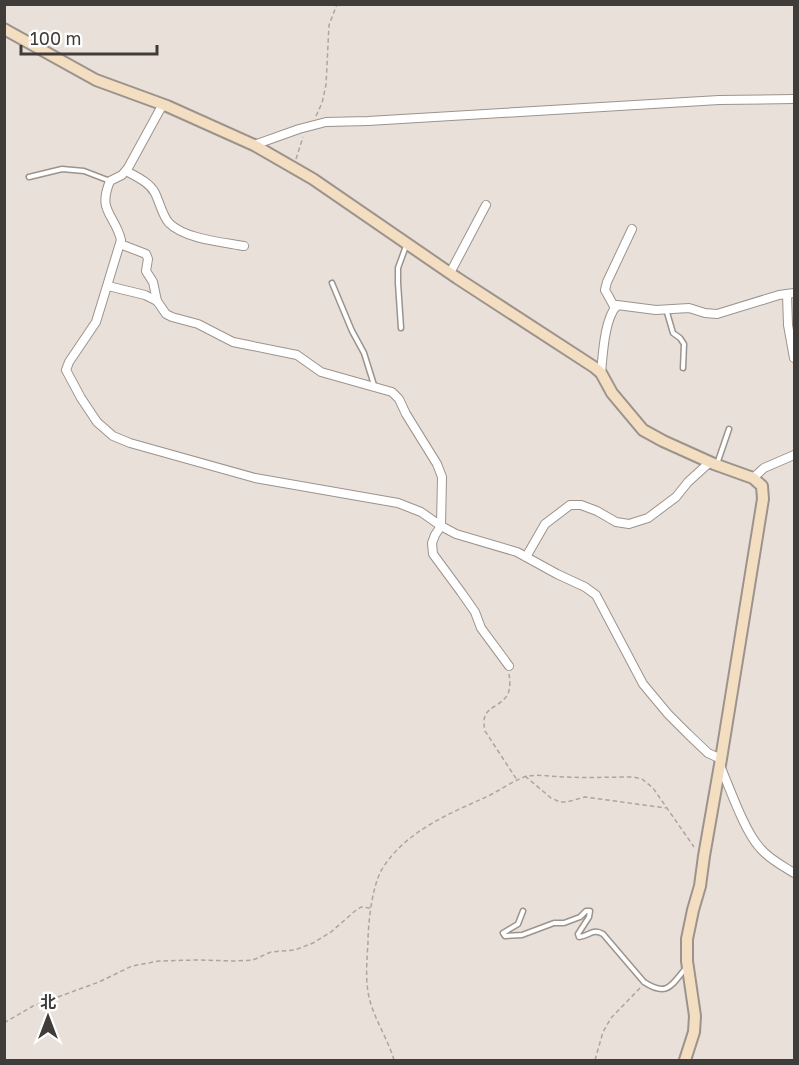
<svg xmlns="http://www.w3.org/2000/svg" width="799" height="1065" viewBox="0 0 799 1065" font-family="'Golos Text','Noto Sans SC',sans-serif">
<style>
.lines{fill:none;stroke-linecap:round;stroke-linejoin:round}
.lane-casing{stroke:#9c938d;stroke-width:7}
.street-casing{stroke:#9c938d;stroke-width:10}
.secondary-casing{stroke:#9c938d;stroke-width:14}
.path{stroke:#aca5a0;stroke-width:1.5;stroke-dasharray:4.5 3;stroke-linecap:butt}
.lane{stroke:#fff;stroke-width:4}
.street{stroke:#fff;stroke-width:8}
.secondary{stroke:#f4dec2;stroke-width:10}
</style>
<rect width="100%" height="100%" fill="#e9e0d9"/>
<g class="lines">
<!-- lane casing -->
<g class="lane-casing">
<g id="lane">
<path d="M29,177L62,169L84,171L110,181"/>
<path d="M332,283L352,331L364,353L374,385"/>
<path d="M666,309L673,333L680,338L684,344L683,368"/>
<path d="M401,328L398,283V268L406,246"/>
<path d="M717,464L729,429"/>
<path d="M523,911L518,924L503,933L505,936L522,935L554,923H564L580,917L586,911H590L589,917L578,934L579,937C589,936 593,928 603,934L644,982C667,997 671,986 685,969"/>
</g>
</g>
<!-- street casing -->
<g class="street-casing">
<g id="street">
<path d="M163,104L128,168L122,175L110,181C97,212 115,214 121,240L96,322L69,362L66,370L81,398L97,422L113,436L130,443L255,478L398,503L421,512L441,526L456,534L517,552L557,574L585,587L596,595L643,684L668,714L688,734L708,753L721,759"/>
<path d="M254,145L299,129L326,122L368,121L719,100L794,99"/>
<path d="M126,171C137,177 149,182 155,193C160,203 162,215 169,223C185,239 222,242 244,246"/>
<path d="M120,244L146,254L148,259L146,271L153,282L157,301"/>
<path d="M450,273L486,205"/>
<path d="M108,286L145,295L157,301L166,314L172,317L198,324L233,342L297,355L321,372L392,392L399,399L406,414L437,464L442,477L441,526L435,535L432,543L433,554L461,592L475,612L481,628L509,666"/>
<path d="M787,294L788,325L794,358"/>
<path d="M615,308L605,290L607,282L632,229"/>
<path d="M601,373C603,354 604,320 617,305L656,310L689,308L705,313L717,314L779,295L794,293"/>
<path d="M753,478L764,468L794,455"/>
<path d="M526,557L545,524L570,505H581L597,511L616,522L629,524L648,518L676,497L688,482L710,462"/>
<path d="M721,768C731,791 744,830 760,848C769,859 783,866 794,873"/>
</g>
</g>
<!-- secondary casing -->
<g class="secondary-casing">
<path id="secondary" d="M4,29L96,80L167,106L254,145L313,179L457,278L594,367L601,373L612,393L643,430L663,441L714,464L753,478L762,486L763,499L721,759L704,856L700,886L693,910L687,939V961L695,1016L694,1032L685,1060"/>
</g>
<!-- path -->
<g class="path">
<path d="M316,116L322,103L326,85L329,25L337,4"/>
<path d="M296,159L303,137"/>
<path d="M509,674C510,681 511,691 506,697C494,711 480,707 485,731L517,780"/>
<path d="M525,776L551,798L560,802H567L585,797L666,808"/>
<path d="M4,1023L33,1006L99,982L132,966L159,961L197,960L235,961L253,960L271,952L295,950L313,943L331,932L355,911L361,907L370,908"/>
<path d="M394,1060C388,1039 374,1019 369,997C365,979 367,960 368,942C368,923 372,888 381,871C403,833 446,815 484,798C496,793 517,778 528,776C541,774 553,777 565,777C588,778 610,777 633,777L642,779L653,788L694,847"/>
<path d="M595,1060L603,1032L611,1018L640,988"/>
</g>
<!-- lane -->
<use href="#lane" class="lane"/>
<!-- street -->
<use href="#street" class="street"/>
<!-- secondary -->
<use href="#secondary" class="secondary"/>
</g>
<!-- border -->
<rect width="799" height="1065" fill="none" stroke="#403c39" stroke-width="12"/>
<!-- north arrow -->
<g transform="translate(48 1017)" stroke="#ffffff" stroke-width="4.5" paint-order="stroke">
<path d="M0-4.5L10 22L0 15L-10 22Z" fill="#403c39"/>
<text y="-9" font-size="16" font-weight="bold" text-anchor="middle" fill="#403c39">北</text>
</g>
<!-- scale -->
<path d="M21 45v9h136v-9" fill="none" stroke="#403c39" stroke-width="3"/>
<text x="30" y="45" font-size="18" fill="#403c39" stroke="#ffffff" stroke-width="4.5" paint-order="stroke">100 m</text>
</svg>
